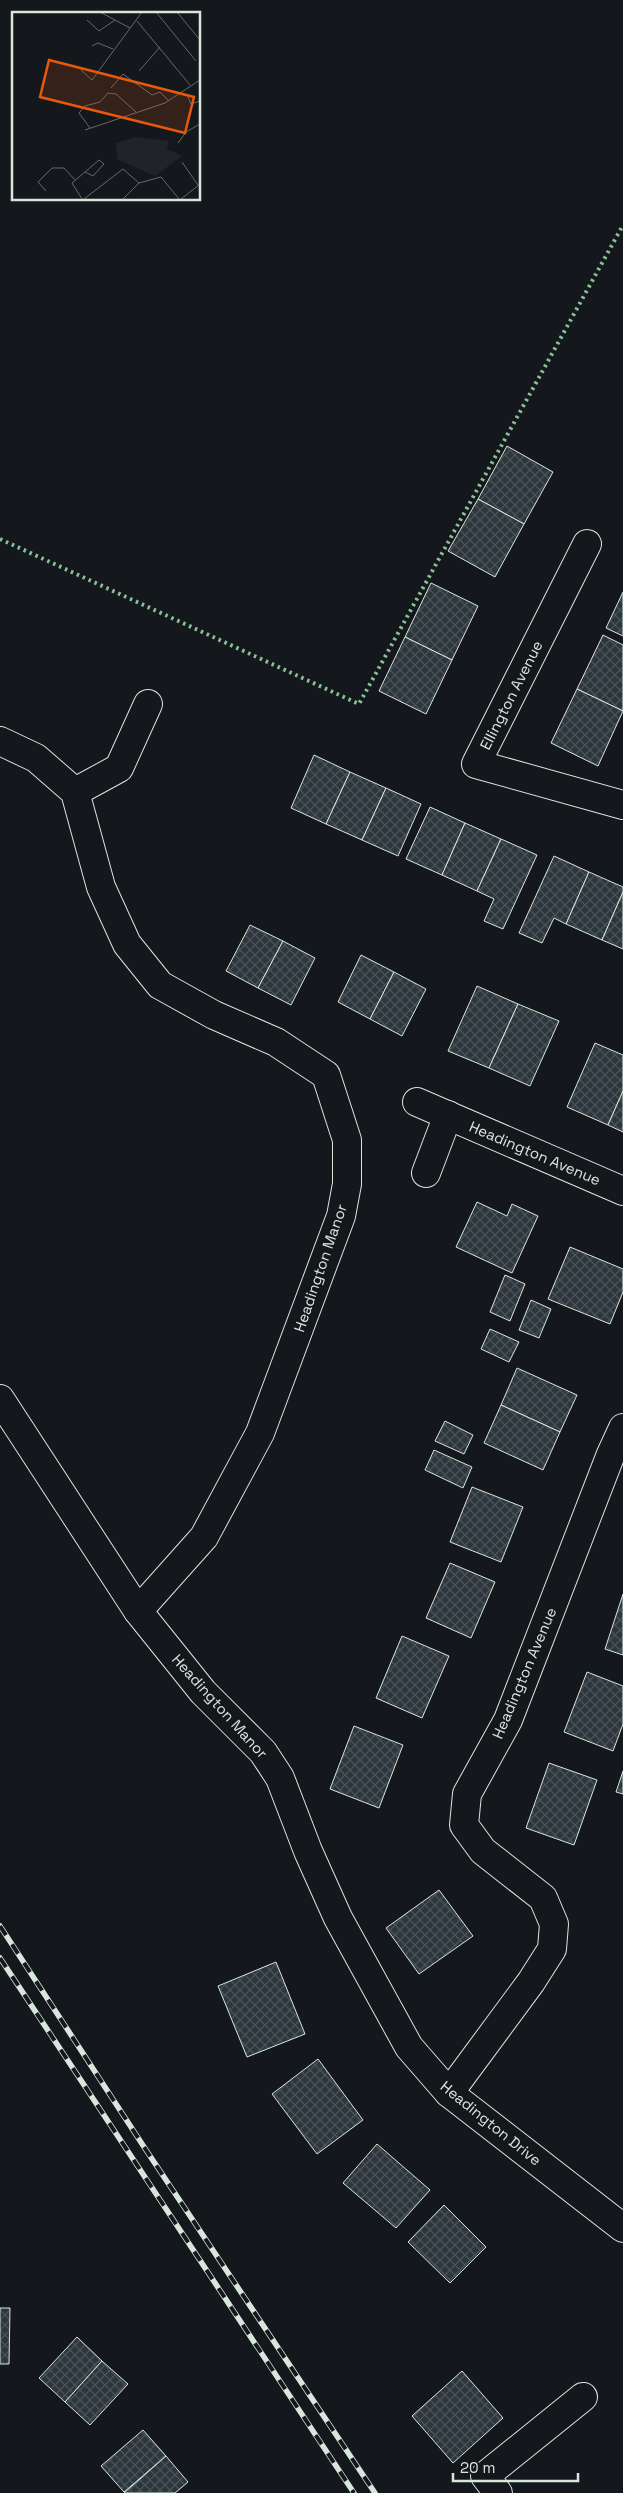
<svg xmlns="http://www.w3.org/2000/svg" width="623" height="2493" viewBox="0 0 623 2493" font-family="'Space Grotesk',sans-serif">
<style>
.building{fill:url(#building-cross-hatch);stroke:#d8e6dc}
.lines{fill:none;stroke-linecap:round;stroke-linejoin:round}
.minor-casing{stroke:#d8e6dc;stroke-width:30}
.minor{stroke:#14181c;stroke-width:28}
.rail-casing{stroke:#d8e6dc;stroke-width:5.5}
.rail{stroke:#14181c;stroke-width:4;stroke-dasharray:11;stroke-linecap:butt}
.hedge{stroke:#8ac095;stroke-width:4;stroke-dasharray:2.5 4;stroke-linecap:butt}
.labels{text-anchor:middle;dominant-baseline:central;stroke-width:4;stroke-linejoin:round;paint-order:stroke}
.street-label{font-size:15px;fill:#d8e6dc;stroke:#14181c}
.inset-road{fill:none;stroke:#626a69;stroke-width:1}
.view{fill:#e8590c;fill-opacity:0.15;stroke:#e8590c;stroke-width:2.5}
.inset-edge{fill:none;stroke:#d8e6dc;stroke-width:2.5}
</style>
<defs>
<pattern id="building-cross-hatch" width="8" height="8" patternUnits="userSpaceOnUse" patternTransform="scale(1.25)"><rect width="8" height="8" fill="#2c363c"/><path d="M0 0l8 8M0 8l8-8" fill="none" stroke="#4a5358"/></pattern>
</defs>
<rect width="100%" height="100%" fill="#14181c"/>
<!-- building -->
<g class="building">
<path d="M507,446L553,472L524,524L478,499Z"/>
<path d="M478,499L524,524L495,577L448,551Z"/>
<path d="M431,583L478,606L452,660L405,637Z"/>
<path d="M623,592V636L606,628Z"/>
<path d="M603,635L623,645V711L577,689Z"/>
<path d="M405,637L452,660L426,714L379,691Z"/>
<path d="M577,689L623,711L598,766L551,743Z"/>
<path d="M314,755L350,772L326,824L291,808Z"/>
<path d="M350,772L386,788L362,840L326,824Z"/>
<path d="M386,788L421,804L398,856L362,840Z"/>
<path d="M430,807L465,823L442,875L406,859Z"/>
<path d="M465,823L501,839L477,891L442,875Z"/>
<path d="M501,839L537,855L503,929L484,921L494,899L477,891Z"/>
<path d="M554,856L589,872L566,924L554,918L542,943L519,933Z"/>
<path d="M589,872L623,887V892L602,940L566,924Z"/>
<path d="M623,892V949L602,940Z"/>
<path d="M250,925L283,941L258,988L226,971Z"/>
<path d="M283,941L315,958L291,1005L258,988Z"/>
<path d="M361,955L394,972L370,1019L338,1002Z"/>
<path d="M394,972L426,989L402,1036L370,1019Z"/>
<path d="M477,986L518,1004L489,1068L448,1051Z"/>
<path d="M518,1004L559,1021L530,1086L489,1068Z"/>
<path d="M595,1043L623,1055V1091L608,1125L567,1107Z"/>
<path d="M623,1091V1132L608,1125Z"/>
<path d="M477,1202L507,1216L512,1204L538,1216L512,1273L456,1247Z"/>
<path d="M570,1247L623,1269V1292L610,1324L548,1299Z"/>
<path d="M505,1275L525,1284L510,1321L490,1312Z"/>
<path d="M531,1300L551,1309L539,1338L519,1330Z"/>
<path d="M490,1329L519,1342L509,1362L481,1349Z"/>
<path d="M517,1368L577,1395L560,1432L501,1405Z"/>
<path d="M501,1405L560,1432L543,1470L484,1443Z"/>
<path d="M445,1421L473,1435L464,1454L435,1441Z"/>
<path d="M434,1450L472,1467L463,1488L425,1470Z"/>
<path d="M472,1487L523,1507L501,1562L450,1542Z"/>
<path d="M450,1563L495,1582L471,1638L426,1618Z"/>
<path d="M623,1594V1655L605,1649Z"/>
<path d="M402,1636L449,1656L422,1718L376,1698Z"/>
<path d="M587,1672L623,1686V1724L613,1751L564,1732Z"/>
<path d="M354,1726L403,1745L379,1808L330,1789Z"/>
<path d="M549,1763L597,1780L574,1845L526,1828Z"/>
<path d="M623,1771V1794L616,1792Z"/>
<path d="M439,1890L473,1936L419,1974L386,1928Z"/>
<path d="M276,1962L305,2034L247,2057L218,1986Z"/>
<path d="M318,2059L363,2120L317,2154L272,2094Z"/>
<path d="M377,2144L430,2190L396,2228L343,2183Z"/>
<path d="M444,2205L486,2247L450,2283L408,2242Z"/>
<path d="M0,2308H10L9,2364H0Z"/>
<path d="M77,2337L102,2361L65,2402L39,2378Z"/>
<path d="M102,2361L128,2384L90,2425L65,2402Z"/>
<path d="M462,2371L503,2418L453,2463L412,2416Z"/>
<path d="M143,2430L166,2456L124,2492L101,2466Z"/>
<path d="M166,2456L188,2482L175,2493H124Z"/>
</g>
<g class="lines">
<!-- minor casing -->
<g class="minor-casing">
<g id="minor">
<path d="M587,544L476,764L623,805"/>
<path d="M0,741L36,758L75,792L101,887L127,944L160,985L214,1015L276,1042L326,1075L347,1140V1184L341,1216L260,1433L204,1537L138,1611"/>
<path d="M75,792L119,768L148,704"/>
<path d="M417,1102L623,1191"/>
<path d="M426,1173L448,1115"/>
<path d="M0,1399L138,1611L203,1692L263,1752L280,1778L308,1851L338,1918L409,2047L449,2093L623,2228"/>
<path d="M449,2093L531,1982L552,1949L554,1924L543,1898L483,1851L464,1825L467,1794L508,1720L611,1454L623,1428"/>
<path d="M498,2493L485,2476L583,2397"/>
</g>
</g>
<!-- minor -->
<use href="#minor" class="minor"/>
<!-- rail casing -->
<g class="rail-casing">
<g id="rail">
<path d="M0,1926L146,2150L375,2493"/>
<path d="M0,1958L354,2493"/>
</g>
</g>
<!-- rail -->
<use href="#rail" class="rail"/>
<!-- hedge -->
<path class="hedge" d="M0,539L359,704L623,225"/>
</g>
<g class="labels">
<!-- street labels -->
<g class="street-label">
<text transform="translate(511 695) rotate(-63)">Ellington Avenue</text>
<text transform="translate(535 1153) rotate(23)">Headington Avenue</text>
<text transform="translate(320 1268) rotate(-71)">Headington Manor</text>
<text transform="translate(524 1673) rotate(-67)">Headington Avenue</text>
<text transform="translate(220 1706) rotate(48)">Headington Manor</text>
<text transform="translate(491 2123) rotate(39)">Headington Drive</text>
</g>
</g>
<!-- overview -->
<g transform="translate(12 12)">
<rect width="188" height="188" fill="#14181c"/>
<path d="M124,125L157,129L155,137L170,144L143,164L105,147L104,131Z" fill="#202428"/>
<path class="inset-road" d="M88,0L118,16M144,0L184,49M165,0L188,28M75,8L87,19L103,8M125,9L178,73M80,34L86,31L101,37M69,58L80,68L130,0M127,59L148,35M99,76L111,62L140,83L148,80L157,89M176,85L179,92L188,89M78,116L67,101L73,94L88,90L96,81L104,82L124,100M73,118L153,91L188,68M166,131L174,120L188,112M170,150L186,173M127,171L149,165L167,187M34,179L26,170L40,156H52L63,168M70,187L60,171L73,160L87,148L92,152L81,164L73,160M72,187L111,157L127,171L111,187M169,187L187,173"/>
<path class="view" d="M37,48L182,85L173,121L28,85Z"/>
<rect width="188" height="188" class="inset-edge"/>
</g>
<!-- scale -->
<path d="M453 2473v8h125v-8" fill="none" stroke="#d8e6dc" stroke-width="2.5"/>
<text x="460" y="2473" font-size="15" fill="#d8e6dc" stroke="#14181c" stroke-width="4" paint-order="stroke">20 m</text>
</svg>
